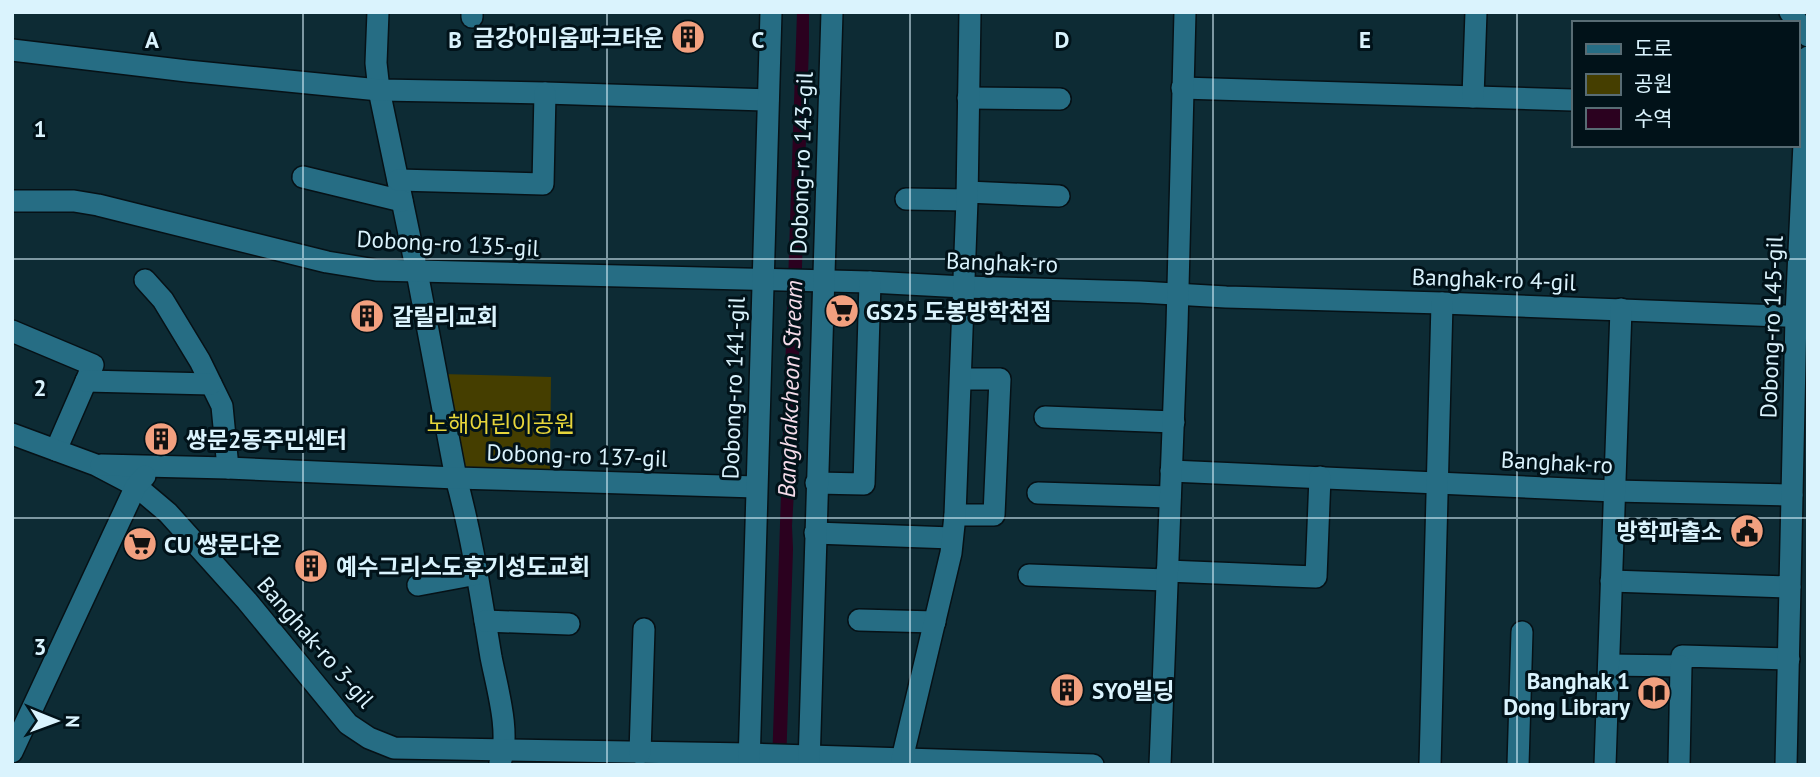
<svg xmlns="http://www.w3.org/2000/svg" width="1820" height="777" viewBox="0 0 1820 777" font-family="'PT Sans','Noto Sans KR',sans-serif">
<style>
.green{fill:#453e00}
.water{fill:#2b011f}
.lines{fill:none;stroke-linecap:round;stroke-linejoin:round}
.minor-casing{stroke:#061116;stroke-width:24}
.secondary-casing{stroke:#061116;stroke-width:24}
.minor{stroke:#266d84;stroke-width:21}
.secondary{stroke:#266d84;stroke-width:21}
.grid{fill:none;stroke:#daf3fd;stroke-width:2;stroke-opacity:0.55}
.labels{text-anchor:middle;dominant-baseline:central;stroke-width:6;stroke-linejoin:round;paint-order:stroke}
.poi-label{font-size:23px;font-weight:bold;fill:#daf3fd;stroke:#011219;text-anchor:start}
.street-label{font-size:23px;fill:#daf3fd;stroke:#011219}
.park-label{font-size:23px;fill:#e6d53b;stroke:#011219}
.water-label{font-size:24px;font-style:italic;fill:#f5dcea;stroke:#011219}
.grid-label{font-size:23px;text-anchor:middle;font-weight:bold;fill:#daf3fd;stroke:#011219;stroke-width:6;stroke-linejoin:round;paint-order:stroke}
</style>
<rect width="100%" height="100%" fill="#0d2b34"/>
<!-- green -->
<path class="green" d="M442,374L551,377L550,471L460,469Z"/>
<!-- water -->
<path class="water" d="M797,12H809V44L796,457L792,526L793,549L786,765H772Z"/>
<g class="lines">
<!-- minor casing -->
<g class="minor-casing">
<g id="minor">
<path d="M378,12L376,63L379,90L417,272L456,478C472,536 481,597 491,657C497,688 511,734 500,763"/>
<path d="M1790,12L1808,36"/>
<path d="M472,17V12"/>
<path d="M12,50L187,71L379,90L545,93L768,100"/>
<path d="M1182,88L1573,100"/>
<path d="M1473,97L1476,12"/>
<path d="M968,98L1060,99"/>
<path d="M303,177L402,201"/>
<path d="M398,180L543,184L545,93"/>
<path d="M967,192L1059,196"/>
<path d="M906,199L967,200"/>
<path d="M12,201H74L98,205L327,262L376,270L870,282L964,287L1140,292L1226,297L1442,303L1808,317"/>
<path d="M145,280L163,300L200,361L222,406L228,468"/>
<path d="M12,331L93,365L56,450"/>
<path d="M86,381L211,384"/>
<path d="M1045,417L1174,422"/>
<path d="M12,434L96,465L136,486L168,513L247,601L348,724L369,738L394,748L749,754L1093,765"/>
<path d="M101,465L228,468L456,478L756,487"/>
<path d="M1171,471L1614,491L1792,495"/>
<path d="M816,483L864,484L870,282"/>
<path d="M1038,493L1170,497"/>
<path d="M955,515H994L1000,379H961"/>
<path d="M815,533L952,538"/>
<path d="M1167,571L1316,577L1320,477"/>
<path d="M1029,575L1166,580"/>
<path d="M1611,581L1790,587"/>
<path d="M418,585L477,574"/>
<path d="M859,620L935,622"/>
<path d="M485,621L569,624"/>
<path d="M1609,665L1681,666L1682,656L1789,659"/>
<path d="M12,752L136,486L145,476"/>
<path d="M640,753L644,629"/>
<path d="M902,759L951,553L955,515L967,200L970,12"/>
<path d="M749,765L771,12"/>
<path d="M809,765L832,12"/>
<path d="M1430,765L1442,303"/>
<path d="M1518,765L1522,632"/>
<path d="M1605,765L1621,309"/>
<path d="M1679,765L1681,666"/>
<path d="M1786,765L1796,316L1808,57"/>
</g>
</g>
<!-- secondary casing -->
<g class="secondary-casing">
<path id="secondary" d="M1160,765L1177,326L1185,12"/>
</g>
<!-- minor -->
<use href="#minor" class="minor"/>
<!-- secondary -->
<use href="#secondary" class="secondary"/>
</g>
<!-- grid -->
<path class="grid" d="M303,12V765M607,12V765M910,12V765M1213,12V765M1517,12V765M12,259H1808M12,518H1808"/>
<!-- icons -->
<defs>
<g id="building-disc" transform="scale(1.75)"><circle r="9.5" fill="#f2a07f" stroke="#011219"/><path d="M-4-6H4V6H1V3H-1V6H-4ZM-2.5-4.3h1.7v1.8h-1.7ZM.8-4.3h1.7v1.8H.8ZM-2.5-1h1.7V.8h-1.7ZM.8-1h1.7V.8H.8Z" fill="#111"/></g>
<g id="supermarket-disc" transform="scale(1.75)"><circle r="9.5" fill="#f2a07f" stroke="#011219"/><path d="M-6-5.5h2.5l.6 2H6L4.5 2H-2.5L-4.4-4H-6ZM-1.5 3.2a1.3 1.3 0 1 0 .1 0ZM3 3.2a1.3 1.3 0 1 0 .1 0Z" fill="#111"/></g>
<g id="civic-disc" transform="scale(1.75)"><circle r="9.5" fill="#f2a07f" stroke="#011219"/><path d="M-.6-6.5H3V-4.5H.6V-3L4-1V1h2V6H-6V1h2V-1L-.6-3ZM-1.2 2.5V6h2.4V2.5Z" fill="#111"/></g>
<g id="library-disc" transform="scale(1.75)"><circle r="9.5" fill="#f2a07f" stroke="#011219"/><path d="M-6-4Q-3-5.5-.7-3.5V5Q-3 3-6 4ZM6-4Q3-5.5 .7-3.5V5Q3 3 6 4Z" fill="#111"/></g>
</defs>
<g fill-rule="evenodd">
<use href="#building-disc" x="688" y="37"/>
<use href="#supermarket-disc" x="842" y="311"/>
<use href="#building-disc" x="367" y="316"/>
<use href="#building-disc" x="161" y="439"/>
<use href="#civic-disc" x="1747" y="531"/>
<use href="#supermarket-disc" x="140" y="544"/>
<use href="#building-disc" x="311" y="566"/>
<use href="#building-disc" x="1067" y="690"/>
<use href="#library-disc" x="1654" y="693"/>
</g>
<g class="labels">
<!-- poi labels -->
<g class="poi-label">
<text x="664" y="37" text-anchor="end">금강아미움파크타운</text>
<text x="866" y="311">GS25 도봉방학천점</text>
<text x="392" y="316">갈릴리교회</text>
<text x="186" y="439">쌍문2동주민센터</text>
<text x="1722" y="531" text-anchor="end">방학파출소</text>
<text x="164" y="544">CU 쌍문다온</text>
<text x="336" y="566">예수그리스도후기성도교회</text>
<text x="1630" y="680" text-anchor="end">Banghak 1<tspan x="1630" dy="26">Dong Library</tspan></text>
<text x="1092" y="690">SYO빌딩</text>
</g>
<!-- street labels -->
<g class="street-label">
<text transform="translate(801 163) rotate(-88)">Dobong-ro 143-gil</text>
<text transform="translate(448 243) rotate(3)">Dobong-ro 135-gil</text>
<text transform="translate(1002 262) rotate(2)">Banghak-ro</text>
<text transform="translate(1494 279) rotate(2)">Banghak-ro 4-gil</text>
<text transform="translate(1771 327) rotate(-88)">Dobong-ro 145-gil</text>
<text transform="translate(733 388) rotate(-88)">Dobong-ro 141-gil</text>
<text transform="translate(577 455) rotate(2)">Dobong-ro 137-gil</text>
<text transform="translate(1557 462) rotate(3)">Banghak-ro</text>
<text transform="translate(316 642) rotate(49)">Banghak-ro 3-gil</text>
</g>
<!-- park labels -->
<g class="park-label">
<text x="501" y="423">노해어린이공원</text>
</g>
<!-- water labels -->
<g class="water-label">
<text transform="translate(790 389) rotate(-88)">Banghakcheon Stream</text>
</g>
</g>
<g class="grid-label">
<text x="152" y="48">A</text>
<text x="455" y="48">B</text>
<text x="758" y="48">C</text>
<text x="1062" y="48">D</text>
<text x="1365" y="48">E</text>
<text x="40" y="137">1</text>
<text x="40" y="396">2</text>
<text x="40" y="655">3</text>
</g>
<!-- border -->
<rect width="1820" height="777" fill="none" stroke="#daf3fd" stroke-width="28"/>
<!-- legend -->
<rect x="1572" y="21" width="228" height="126" fill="#011219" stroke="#586c74" stroke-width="2"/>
<rect x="1586" y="44" width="35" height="10" fill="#266d84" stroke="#586c74" stroke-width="2"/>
<text x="1634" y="56" font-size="21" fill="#daf3fd">도로</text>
<rect x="1586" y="74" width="35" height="21" fill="#453e00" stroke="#586c74" stroke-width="2"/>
<text x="1634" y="91" font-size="21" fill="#daf3fd">공원</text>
<rect x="1586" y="108" width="35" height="21" fill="#2b011f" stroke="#586c74" stroke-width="2"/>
<text x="1634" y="126" font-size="21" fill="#daf3fd">수역</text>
<!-- north arrow -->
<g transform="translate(56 721) rotate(91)" stroke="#011219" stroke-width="5" paint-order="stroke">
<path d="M0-5L12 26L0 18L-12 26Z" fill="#daf3fd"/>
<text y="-10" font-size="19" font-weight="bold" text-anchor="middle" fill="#daf3fd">N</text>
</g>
</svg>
